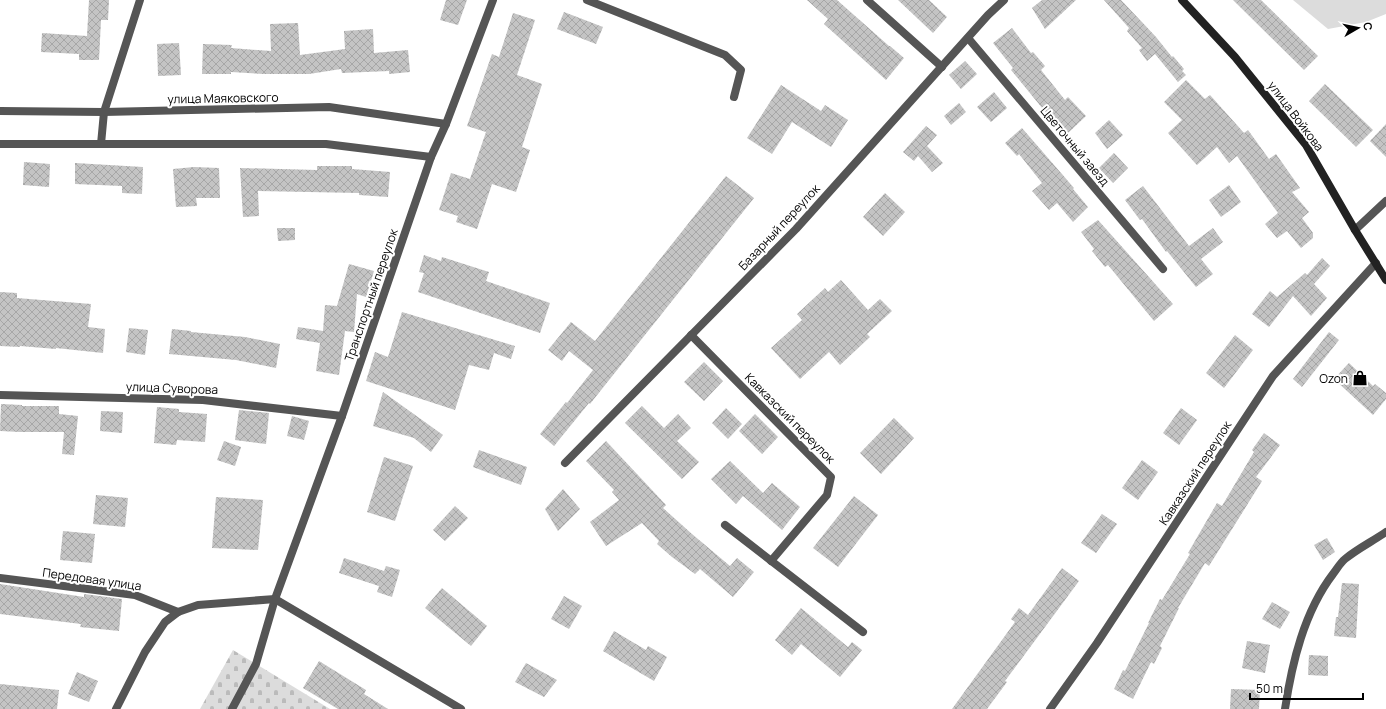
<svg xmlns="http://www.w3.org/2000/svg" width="1386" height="709" viewBox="0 0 1386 709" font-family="Manrope,sans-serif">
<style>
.grass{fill:#dcdcdc}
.cemetery{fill:url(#cemetery-stones)}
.building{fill:url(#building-cross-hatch)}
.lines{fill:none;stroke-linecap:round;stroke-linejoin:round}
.lane{stroke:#555;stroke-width:8}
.street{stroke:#555;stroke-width:8}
.secondary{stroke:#222;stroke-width:8}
.labels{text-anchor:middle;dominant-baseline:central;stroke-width:4;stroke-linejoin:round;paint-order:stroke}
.street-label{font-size:12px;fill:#000;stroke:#fff}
.poi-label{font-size:12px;fill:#000;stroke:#fff;text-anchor:end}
</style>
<defs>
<pattern id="cemetery-stones" width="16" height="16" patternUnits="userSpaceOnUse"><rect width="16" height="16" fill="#dcdcdc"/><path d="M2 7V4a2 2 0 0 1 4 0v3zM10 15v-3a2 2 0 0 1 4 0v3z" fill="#bbb"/></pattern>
<pattern id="building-cross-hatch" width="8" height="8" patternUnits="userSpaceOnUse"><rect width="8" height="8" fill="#c4c4c4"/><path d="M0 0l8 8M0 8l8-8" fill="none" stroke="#a7a7a7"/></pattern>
</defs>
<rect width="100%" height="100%" fill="#fff"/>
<!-- grass -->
<path class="grass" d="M1293,0H1386V14L1366,22L1328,29Z"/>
<!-- cemetery -->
<path class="cemetery" d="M233,650L330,709H200Z"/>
<!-- building -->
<g class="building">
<path d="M89,0H109L108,20H101L99,60H79V54L41,52L42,33L87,36Z"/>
<path d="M446,0H467L458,25L440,20Z"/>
<path d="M807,0H837L889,46H890L904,58L886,80L824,24L828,19Z"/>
<path d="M898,0H929L947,17L933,33Z"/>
<path d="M1042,0H1076L1045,29L1032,8Z"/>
<path d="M1104,0H1121L1156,37L1172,57L1173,56L1184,69L1182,71L1186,75L1178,82L1155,54L1147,61L1139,50L1142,48L1127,31L1129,28Z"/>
<path d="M1233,0H1261L1318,56L1304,70Z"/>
<path d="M564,12L603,27L596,44L557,29Z"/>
<path d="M513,13L535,20L517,75L542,84L522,147L530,150L516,192L492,184L477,229L456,222L458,216L439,210L451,173L470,179L486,132L467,126L492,54L499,57Z"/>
<path d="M298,23L300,55L345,49L344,31L373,29L374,53L408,50L410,72L389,74V71L342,73L341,69L309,74H264L231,72V74H202L203,44L232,45L231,48L271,51L270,24Z"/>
<path d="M1012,28L1031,53L1033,52L1045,66L1041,70L1065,100L1068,97L1086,116L1067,134L1047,114L1011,70L1013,68L993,43Z"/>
<path d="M179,43L181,75L158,76L157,44Z"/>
<path d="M965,61L977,74L961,89L949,75Z"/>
<path d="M1186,80L1205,99L1210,95L1244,133L1248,130L1269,159L1276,154L1300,188L1292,192L1309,212L1302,218L1313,233V238L1301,248L1287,231L1277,238L1265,224L1278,213L1237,156L1229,163L1217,147L1197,165L1168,133L1182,120L1164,102Z"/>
<path d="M1325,84L1373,130L1356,147L1309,101Z"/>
<path d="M781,85L821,111L825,105L848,120L831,147L792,122L772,154L747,138Z"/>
<path d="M994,92L1007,108L991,122L977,107Z"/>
<path d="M959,103L966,112L951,125L944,116Z"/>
<path d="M1109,120L1123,135L1107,149L1095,133Z"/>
<path d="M1386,124V157L1370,141Z"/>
<path d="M926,126L937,135L927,146L943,163L932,172L918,156L914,161L903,152Z"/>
<path d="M1022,128L1074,188L1073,189L1088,207L1073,222L1057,203L1049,210L1032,191L1042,183L1019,154L1017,156L1005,143Z"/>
<path d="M1114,153L1128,168L1113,183L1099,168Z"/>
<path d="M24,162L50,164L49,187L23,185Z"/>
<path d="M75,163L143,167L142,194L122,193V186L75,184Z"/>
<path d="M317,166H352V169L390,172L388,197L359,195V193L258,191L259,216L243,217L240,168L317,170Z"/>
<path d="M194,167L219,168L220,198H196L197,206L176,207L173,169Z"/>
<path d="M726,176L754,198L590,404L589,403L554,446L540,434L566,402L567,403L593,370L569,351L562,361L548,350L571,322L595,341Z"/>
<path d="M1229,185L1241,202L1221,217L1209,200Z"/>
<path d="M1143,186L1189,246L1213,228L1223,242L1201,259L1213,274L1196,287L1167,251L1166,252L1142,219L1140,220L1125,200Z"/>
<path d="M885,193L905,212L883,236L863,217Z"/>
<path d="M1098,220L1173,304L1154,321L1108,265L1105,267L1092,251L1094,249L1081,232Z"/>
<path d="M277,228H295V240L278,241Z"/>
<path d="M424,255L441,261L442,257L489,272L486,281L550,303L540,333L418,292L424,273L419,272Z"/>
<path d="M1322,258L1330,266L1314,284L1327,298L1311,316L1293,296L1269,327L1252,314L1270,291L1277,297L1305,273L1307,275Z"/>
<path d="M349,264L374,271L366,297L357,294L354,332L345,331L339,375L316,371L320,343L296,339L298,327L323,331L325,305L337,306Z"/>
<path d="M841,280L868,310L880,299L892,311L867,334L870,337L840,365L829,352L800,379L771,348L802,320L797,314L825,288L828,292Z"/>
<path d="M0,292L17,293V298L91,304L88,327L105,329L103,353L56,348V349L20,346V347L0,346Z"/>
<path d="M402,312L515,346L511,359L494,353L489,370L469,365L455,410L366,381L375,352L388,357Z"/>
<path d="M129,328L148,330L145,355L126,352Z"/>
<path d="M172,329L191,331V332L245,337L280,344L276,368L236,360L169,354Z"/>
<path d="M1329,332L1339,340L1302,387L1293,379Z"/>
<path d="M1235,335L1253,350L1224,388L1206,373Z"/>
<path d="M704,362L723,381L704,401L684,382Z"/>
<path d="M1349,363L1373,386L1375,384L1386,393V399L1373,415L1334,379Z"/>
<path d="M383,392L443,435L431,452L414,438L373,426Z"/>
<path d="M1,404L22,405V406H59V414L78,416L74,455L62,454L64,432H20L0,431Z"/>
<path d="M642,406L664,428L678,414L691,428L677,441L699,462L682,479L625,423Z"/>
<path d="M157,407L179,409V412L207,414L205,442L177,440L176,445L154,443Z"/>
<path d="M726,408L742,424L728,439L712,423Z"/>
<path d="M1181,408L1197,420L1179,445L1163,433Z"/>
<path d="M239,410L269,413L266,444L235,440Z"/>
<path d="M101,411L123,412L122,433L100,431Z"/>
<path d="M755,414L778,437L762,454L739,431Z"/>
<path d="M292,416L309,421L304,440L287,436Z"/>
<path d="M894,418L914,438L881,474L860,453Z"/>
<path d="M1264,433L1280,445L1256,477L1262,481L1209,566L1205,563L1178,608H1179L1160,646L1162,648L1154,664L1151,662L1133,699L1114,689L1123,670L1125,671L1149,623H1148L1160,599L1162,600L1190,554L1188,553L1217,503L1222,506L1254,452L1252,450Z"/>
<path d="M224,441L241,447L235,466L217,460Z"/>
<path d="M606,441L666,505L663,508L692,534L730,566L737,558L754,572L733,597L700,569L695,574L672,557L657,544L659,541L642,523L606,546L590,522L619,500L612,492L614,490L586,461Z"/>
<path d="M479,450L527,467L521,485L473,467Z"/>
<path d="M384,457L413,466L395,521L367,512Z"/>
<path d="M1142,460L1158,472L1138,500L1122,488Z"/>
<path d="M730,461L763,493L772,483L800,507L782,530L743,496L736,504L711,479Z"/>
<path d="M563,489L580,509L558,531L545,509Z"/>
<path d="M96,495L128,498L125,527L93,524Z"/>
<path d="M854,496L878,515L838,567L813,548Z"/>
<path d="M216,497L263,500L258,550L212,548Z"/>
<path d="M455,506L468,518L445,541L433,530Z"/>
<path d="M1102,514L1117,524L1096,553L1081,543Z"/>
<path d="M63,531L95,534L92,563L60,560Z"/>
<path d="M1327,538L1335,552L1323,560L1314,545Z"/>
<path d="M344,558L384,571L386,566L400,570L392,597L377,592L379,586L339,573Z"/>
<path d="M1062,568L1079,581L1005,681L1007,682L987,709H952L1015,622L1011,619L1019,608L1028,615Z"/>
<path d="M1342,583L1359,584L1356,638L1334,636L1336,617H1338Z"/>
<path d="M0,584L84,597V594L122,599L119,631L80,627L81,624L0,614Z"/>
<path d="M442,588L487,626L471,646L425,608Z"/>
<path d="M564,596L582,606L569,629L551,619Z"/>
<path d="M1272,602L1290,612L1280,629L1262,619Z"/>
<path d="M801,608L848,647L852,642L862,650L840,677L801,644L792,655L775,640Z"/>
<path d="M614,631L646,650L648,646L667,657L654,681L603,651Z"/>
<path d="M1247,641L1270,645L1265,673L1242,668Z"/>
<path d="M1309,655L1328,656V676L1308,675Z"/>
<path d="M319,661L366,690L364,694L388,709H338L303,688Z"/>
<path d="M526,663L557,680L544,697L515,682Z"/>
<path d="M77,672L98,681L89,702L68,694Z"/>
<path d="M0,684L59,690L57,709H0Z"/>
<path d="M1231,689L1260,690L1259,709H1230Z"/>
</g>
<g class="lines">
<!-- lane -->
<g class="lane">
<path d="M587,0L725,55L741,70L734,97"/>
<path d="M101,144L104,112L140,0"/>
<path d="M232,709L256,664L275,599"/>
</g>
<!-- street -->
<g class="street">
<path d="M867,0L942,67"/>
<path d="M968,38L1163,269"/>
<path d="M0,111L104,112L329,107L446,124"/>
<path d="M0,144H326L431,157"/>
<path d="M1355,230L1386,201"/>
<path d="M691,335L831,477L827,495L771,561"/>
<path d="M0,395L203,400L342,416"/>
<path d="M565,463L796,229L988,15L1004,0"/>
<path d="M725,525L863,632"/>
<path d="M0,578L135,595L178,612"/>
<path d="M275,599L342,416L431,157L446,124L493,0"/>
<path d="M116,709L145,652L165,622L178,612L198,605L275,599L461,709"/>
<path d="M1050,709L1097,643L1273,376L1376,263"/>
<path d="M1285,709C1292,663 1304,612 1333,574C1337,569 1340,563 1345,559C1357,549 1373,541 1386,532"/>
</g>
<!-- secondary -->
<path class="secondary" d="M1182,0L1235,57L1306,145L1355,230L1386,280"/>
</g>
<!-- icons -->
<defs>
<g id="shop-bare" transform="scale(1.2)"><path d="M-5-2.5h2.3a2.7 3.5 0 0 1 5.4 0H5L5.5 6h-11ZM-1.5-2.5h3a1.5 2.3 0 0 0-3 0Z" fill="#000" stroke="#fff" stroke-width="2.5" paint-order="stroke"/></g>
</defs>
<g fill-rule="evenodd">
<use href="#shop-bare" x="1360" y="378"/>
</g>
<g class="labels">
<!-- street labels -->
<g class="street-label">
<text transform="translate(223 98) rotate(-1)">улица Маяковского</text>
<text transform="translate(1296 116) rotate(53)">улица Войкова</text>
<text transform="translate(1075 146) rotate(50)">Цветочный заезд</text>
<text transform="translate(779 227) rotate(-47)">Базарный переулок</text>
<text transform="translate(371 295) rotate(-71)">Транспортный переулок</text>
<text transform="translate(172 388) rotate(2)">улица Суворова</text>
<text transform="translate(790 418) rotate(45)">Кавказский переулок</text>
<text transform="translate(1195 473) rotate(-57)">Кавказский переулок</text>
<text transform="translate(92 579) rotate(8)">Передовая улица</text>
</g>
<!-- poi labels -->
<g class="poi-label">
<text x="1348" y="378">Ozon</text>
</g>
</g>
<!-- north arrow -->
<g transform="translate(1358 28) rotate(81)" stroke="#ffffff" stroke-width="3" paint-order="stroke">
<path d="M0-3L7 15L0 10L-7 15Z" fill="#000000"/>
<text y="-6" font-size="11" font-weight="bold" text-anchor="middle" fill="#000000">С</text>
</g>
<!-- scale -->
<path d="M1250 693v6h113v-6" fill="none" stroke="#000000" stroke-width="2"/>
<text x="1256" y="693" font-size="12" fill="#000000" stroke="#ffffff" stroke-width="3" paint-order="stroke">50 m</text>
</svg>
